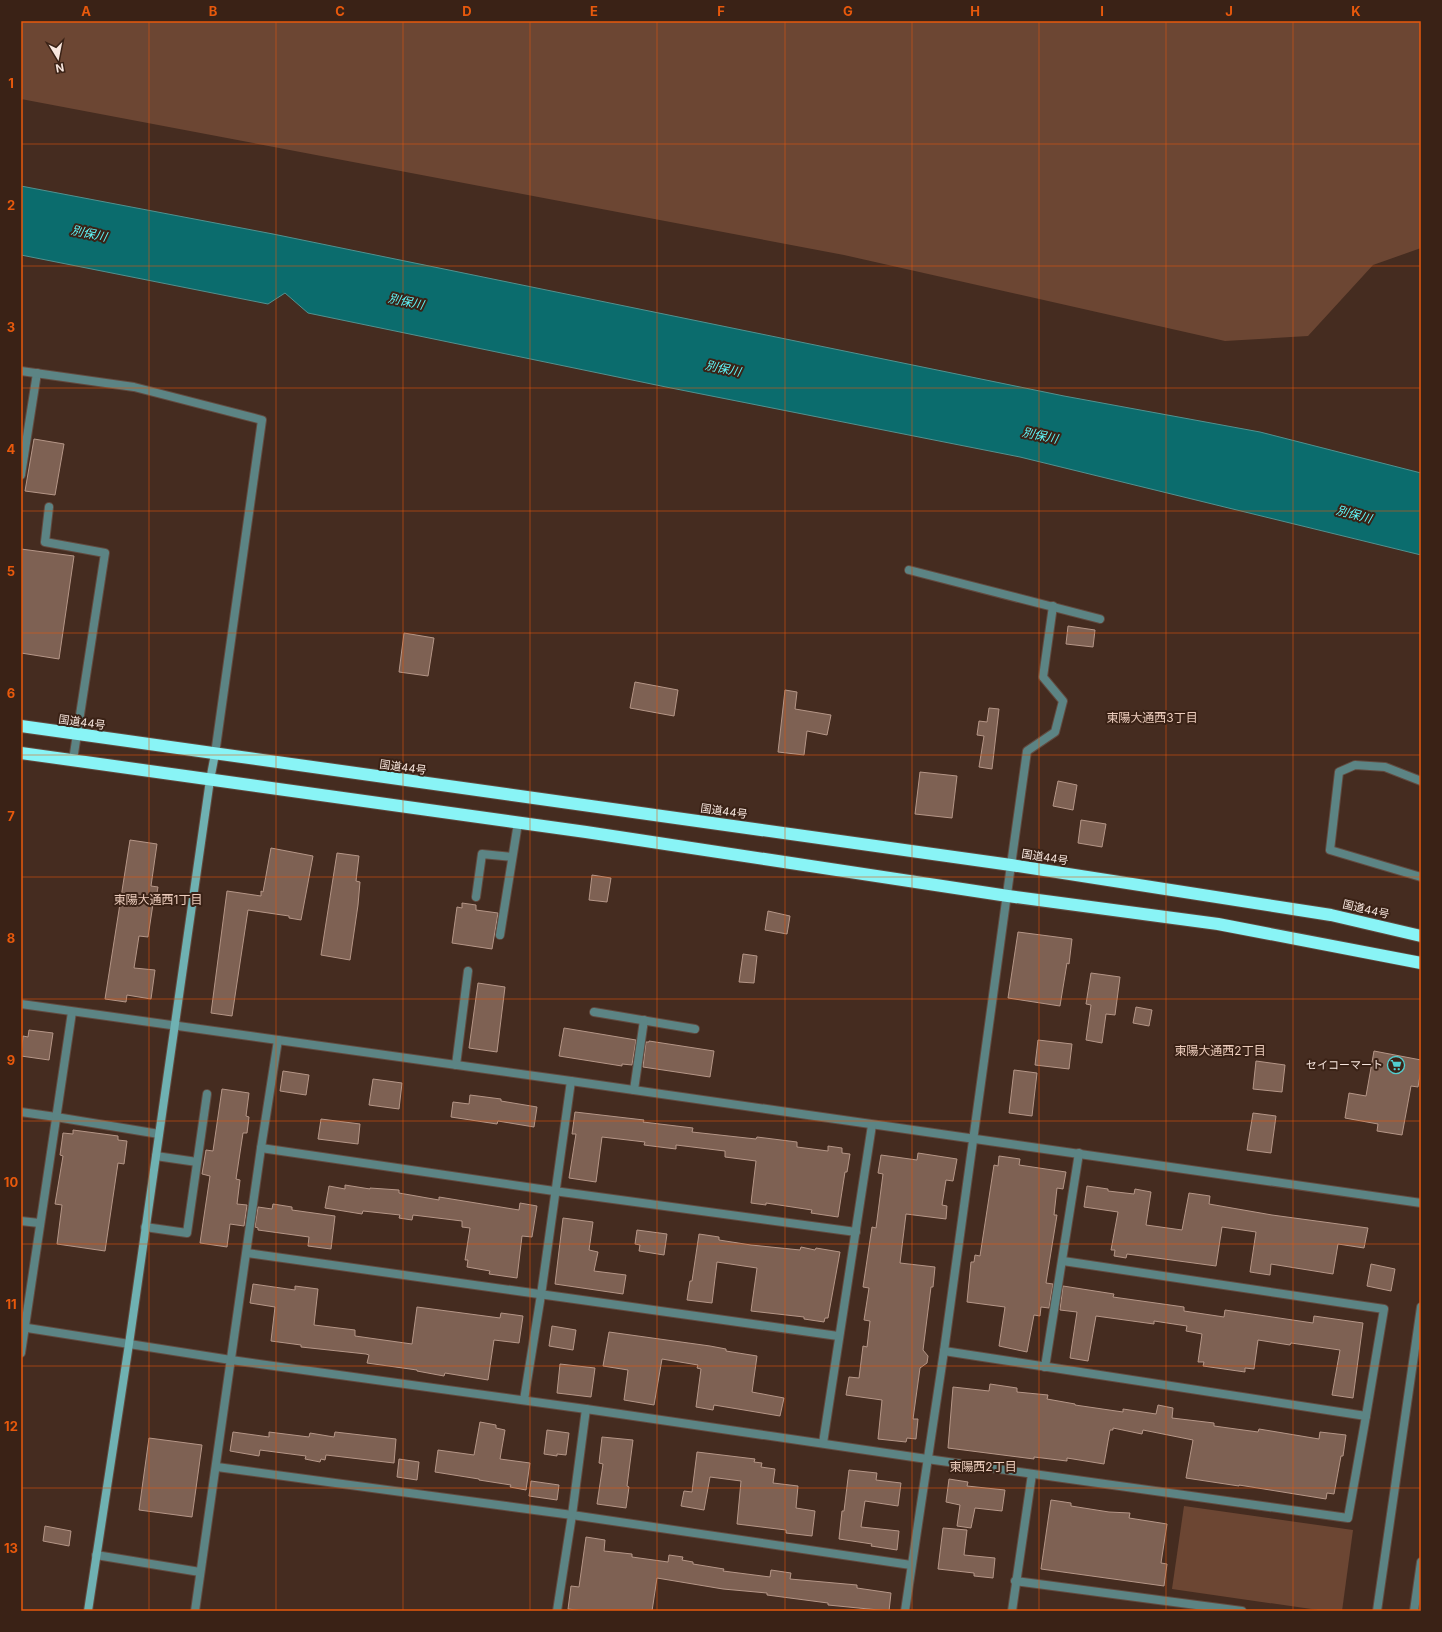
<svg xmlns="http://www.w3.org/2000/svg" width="1442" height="1632" viewBox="0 0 1442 1632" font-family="Inter,'Noto Sans JP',sans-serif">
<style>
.green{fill:#6c4633}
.water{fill:#0b6c6d;stroke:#52918f}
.building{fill:#7e6153;stroke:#b59687}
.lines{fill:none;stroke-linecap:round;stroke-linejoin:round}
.lane-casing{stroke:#624a3f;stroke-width:10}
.street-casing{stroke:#624a3f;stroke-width:10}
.secondary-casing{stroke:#624a3f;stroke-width:10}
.highway-casing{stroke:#624a3f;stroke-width:14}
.lane{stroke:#5c8484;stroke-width:8}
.street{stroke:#5c8484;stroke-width:8}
.secondary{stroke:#6fb1b2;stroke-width:8}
.highway{stroke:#89f4f6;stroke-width:12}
.grid{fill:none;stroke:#e8590c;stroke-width:1;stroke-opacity:0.55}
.labels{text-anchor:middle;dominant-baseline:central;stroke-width:4;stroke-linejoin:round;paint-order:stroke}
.street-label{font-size:11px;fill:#f8e7df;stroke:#3a2216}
.poi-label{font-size:11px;fill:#f8e7df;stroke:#3a2216;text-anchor:end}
.water-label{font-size:12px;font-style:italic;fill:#5ffbfd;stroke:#3a2216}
.neighbourhood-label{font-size:12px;fill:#edcdbd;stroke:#3a2216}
.neatline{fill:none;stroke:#e8590c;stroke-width:1.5}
.grid-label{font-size:13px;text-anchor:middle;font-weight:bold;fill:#e8590c}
</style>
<rect width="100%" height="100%" fill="#452c20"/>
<!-- green -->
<g class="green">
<path d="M21,21H1421V248L1373,265L1308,336L1225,341L844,255L21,99Z"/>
<path d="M1184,1506L1353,1530L1342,1611H1325L1172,1589Z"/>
</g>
<!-- water -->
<path class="water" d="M21,186L273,234L1064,396L1260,432L1421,473V555L1020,457L666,387L308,313L285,293L268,304L21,255Z"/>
<!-- building -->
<g class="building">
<path d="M34,439L64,444L55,495L25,491Z"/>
<path d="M21,549L74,556L59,659L21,653Z"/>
<path d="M1068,626L1095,630L1093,647L1066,644Z"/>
<path d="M404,633L434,638L428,676L399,672Z"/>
<path d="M635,682L678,690L674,716L630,708Z"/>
<path d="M785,690L797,692L795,709L831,715L827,735L807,731L804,755L778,752Z"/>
<path d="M989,708L999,709L992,769L979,767L984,736L977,735L979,721L987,722Z"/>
<path d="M920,772L957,776L952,818L915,814Z"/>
<path d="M1058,781L1077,785L1073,810L1053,806Z"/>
<path d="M1081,820L1106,824L1102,847L1078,843Z"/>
<path d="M130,840L157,844L151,886L158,887L155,904H153L148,937L139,936L134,968L155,970L151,999L127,995L126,1002L105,999Z"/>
<path d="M271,848L313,856L301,920L289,918V916L248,910L232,1016L211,1013L227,891L261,896V891L263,892Z"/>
<path d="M337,853L359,856L356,881L360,882L358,905L350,960L321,955Z"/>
<path d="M592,875L611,878L607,902L589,900Z"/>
<path d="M462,903L476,905V910L498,913L492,949L452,943L457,907L462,908Z"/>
<path d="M768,911L790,916L787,934L765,930Z"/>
<path d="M1018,932L1072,939L1069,964L1067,963L1060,1006L1008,998Z"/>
<path d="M743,954L757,956L754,983L739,982Z"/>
<path d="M1091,973L1120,977L1115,1015L1106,1014L1102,1043L1086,1040L1091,1005L1086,1004Z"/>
<path d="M478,983L505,987L497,1052L469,1048Z"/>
<path d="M1136,1007L1152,1010L1149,1026L1133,1023Z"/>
<path d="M564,1028L636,1040L632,1065L622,1064V1066L559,1056Z"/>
<path d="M29,1030L53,1033L49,1060L21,1056L23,1036L28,1037Z"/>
<path d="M1038,1040L1072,1044L1069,1069L1035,1065Z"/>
<path d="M649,1041L714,1051L710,1077L643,1067L646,1042H649Z"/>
<path d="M1374,1051L1421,1060V1070L1418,1087L1411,1086L1402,1135L1377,1131L1378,1124L1345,1118L1349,1093L1366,1096Z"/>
<path d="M1256,1061L1285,1065L1282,1092L1253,1089Z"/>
<path d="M1014,1070L1037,1073L1032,1116L1009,1113Z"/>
<path d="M283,1071L309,1075L306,1095L280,1091Z"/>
<path d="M373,1079L402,1083L399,1109L369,1105Z"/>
<path d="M222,1089L249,1093L246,1116L249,1117L247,1133H243L236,1179L240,1180L237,1204L247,1205L244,1226L230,1224L227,1247L200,1243L210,1176L202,1174L206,1150L213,1151Z"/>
<path d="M470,1095L501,1099V1101L537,1107L534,1127L498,1121L497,1124L451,1117L453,1102L469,1104Z"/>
<path d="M575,1112L644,1120L643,1122L693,1128L692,1132L756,1139L757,1137L797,1142V1147L828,1151V1146L842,1148V1153L850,1154L847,1172H845L838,1217L811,1213L812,1210L766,1203V1205L751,1203L756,1161L725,1157V1151L676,1145V1149L644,1145L645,1142L602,1137L596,1182L569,1178L576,1134H572Z"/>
<path d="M1253,1113L1276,1116L1271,1153L1247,1150Z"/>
<path d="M321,1119L360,1124L358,1144L318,1139Z"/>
<path d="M73,1130L118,1136V1140L127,1141L124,1164L118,1163L105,1251L57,1244L62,1205L55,1204L63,1156L60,1155L63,1133L73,1134Z"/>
<path d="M918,1153L957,1159L953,1181L946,1180L942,1205L947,1206L946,1219L906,1214L900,1263L935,1267L933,1287H931L923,1350L928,1356L927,1363L920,1368L913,1419H918L916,1439L907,1438L906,1442L878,1439L882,1400L846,1395L849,1377L859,1378L863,1346L867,1347L870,1321L864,1320L869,1288L863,1287L872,1227L876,1228L883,1174L878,1173L881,1155L917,1160Z"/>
<path d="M999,1156L1020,1159L1019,1165L1066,1172L1063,1189L1057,1188L1054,1215H1057L1046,1283L1053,1284L1049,1308L1041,1307L1040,1316L1034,1315L1027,1352L999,1346L1005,1307L967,1302L971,1262H974L975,1255L980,1256L994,1165L998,1166Z"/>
<path d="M345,1185L370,1189V1188L399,1190V1193L439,1200V1197L519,1210L520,1203L537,1206L532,1237L522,1236L517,1278L489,1274L490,1271L467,1267L468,1260H465L470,1228L462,1227V1221L413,1215L412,1220L399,1218L400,1215L363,1211L362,1214L325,1208L329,1186L345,1189Z"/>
<path d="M1087,1186L1108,1189V1191L1134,1194L1135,1189L1151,1192L1146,1225L1182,1230L1189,1193L1210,1196L1209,1204L1272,1215L1368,1228L1364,1248L1338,1244L1333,1274L1271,1264L1270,1275L1250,1272L1256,1232L1222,1227L1216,1266L1127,1254L1126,1258L1114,1256L1115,1250H1111L1118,1212L1084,1207Z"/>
<path d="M273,1204L292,1207V1210L335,1216L331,1249L308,1246L309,1237L258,1230V1228L255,1227L258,1207L272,1209Z"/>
<path d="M563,1218L593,1222L589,1250L598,1252L594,1271L626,1275L623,1294L555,1284Z"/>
<path d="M637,1230L667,1234L664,1255L639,1251L640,1245L635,1244Z"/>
<path d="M699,1234L719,1237V1240L751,1245L800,1250L801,1247L815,1250L816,1248L840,1252L828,1318H825L824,1322L804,1319V1317L751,1311L757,1268L717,1262L712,1303L687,1300L690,1281H692Z"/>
<path d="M1371,1264L1395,1269L1391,1291L1367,1286Z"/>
<path d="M253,1284L295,1290V1286L318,1289L314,1325L355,1330V1336L412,1344L417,1307L500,1318L501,1313L523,1316L519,1343L494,1340L488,1380L445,1373L444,1376L417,1371V1370L367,1363L369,1355L366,1354L301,1347V1345L271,1341L275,1307L250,1303Z"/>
<path d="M1063,1286L1114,1294L1113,1297L1184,1307V1311L1224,1317L1225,1310L1313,1323L1314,1316L1363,1323L1353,1398L1332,1395L1340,1350L1291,1343L1290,1345L1258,1340L1254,1369L1245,1368V1372L1203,1366L1204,1362H1198L1202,1334L1186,1331L1187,1326L1154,1321V1324L1096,1316L1088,1361L1070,1358L1077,1312L1060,1310Z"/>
<path d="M552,1326L576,1330L573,1350L549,1346Z"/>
<path d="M609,1332L710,1346L726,1349V1351L757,1356L752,1392L784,1398L780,1416L714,1405L713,1410L696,1407L701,1369L697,1368L698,1365L662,1359L654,1405L624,1400L628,1370L603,1366Z"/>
<path d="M560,1364L595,1368L591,1397L557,1393Z"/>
<path d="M990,1384L1017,1388V1392L1048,1395L1047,1399L1075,1404V1405L1123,1412V1409L1156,1414L1158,1405L1173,1408L1172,1418L1214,1423V1426L1258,1432L1259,1429L1319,1439L1320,1432L1346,1435L1343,1456H1341L1334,1494L1327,1493L1326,1499L1239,1485V1486L1186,1478L1193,1440L1143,1430L1142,1434L1113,1428V1430H1110L1104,1464L1067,1458V1461L1034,1457V1459L948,1448L953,1387L989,1391Z"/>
<path d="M480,1422L496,1425V1428L505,1430L500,1459L530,1463L526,1490L510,1487L511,1485L479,1480V1479L435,1472L438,1450L474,1455Z"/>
<path d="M547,1430L569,1433L566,1455L557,1454V1456L544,1454Z"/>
<path d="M233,1432L269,1437V1432L309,1437L310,1433L334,1437L335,1432L396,1439L394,1463L326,1455L325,1460L321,1459L320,1462L305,1459L306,1456L260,1450L259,1456L230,1451Z"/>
<path d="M602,1437L633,1440L627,1486L629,1487L626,1508L597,1504L603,1464L599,1463Z"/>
<path d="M149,1438L202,1445L192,1517L139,1510Z"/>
<path d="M697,1452L755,1459L754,1462L762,1463L761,1467L775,1469L773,1483L798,1486L796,1508L815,1511L812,1536L786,1533V1530L737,1524L741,1481L710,1477L704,1510L681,1506L684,1491L692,1492Z"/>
<path d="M399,1459L419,1462L417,1480L397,1477Z"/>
<path d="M849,1470L877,1473L876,1480L901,1483L898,1506L865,1501L861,1527L899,1531L897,1550L871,1546L872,1544L839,1539L842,1511H844Z"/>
<path d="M949,1479L968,1482L967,1486L1005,1490L1002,1511L975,1508L971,1528L957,1526L960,1505L946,1502Z"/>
<path d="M531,1481L559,1485L557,1500L529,1496Z"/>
<path d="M1051,1500L1071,1503V1506L1109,1512L1130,1513L1129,1518L1167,1524L1161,1563L1167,1564L1164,1586L1041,1569Z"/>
<path d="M45,1526L71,1531L69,1546L43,1541Z"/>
<path d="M943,1528L967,1530L964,1555L995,1558L993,1578L974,1576V1573L938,1569Z"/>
<path d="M586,1537L605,1540L604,1551L632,1554V1557L668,1562L669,1555L683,1557L682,1560L693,1562V1564L724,1569L723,1571L770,1577L771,1570L791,1573L790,1579L857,1585V1588L891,1593L889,1611L828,1605V1603L767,1595V1593L723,1589L657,1578L652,1611H584L568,1609L571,1586L579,1587Z"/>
</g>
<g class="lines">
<!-- lane casing -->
<g class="lane-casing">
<g id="lane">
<path d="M21,475L37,373"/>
<path d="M49,507L45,542L105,553L73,760"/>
<path d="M909,570L1100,619"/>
<path d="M1421,781L1385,767L1355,765L1339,772L1330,850L1421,877"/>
<path d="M1011,865L1027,751L1055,732L1063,701L1043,677L1053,606"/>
<path d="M476,897L482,854L512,857"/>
<path d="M500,935L518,823"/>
<path d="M594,1012L695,1029"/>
<path d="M456,1065L468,971"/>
<path d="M634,1090L644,1020"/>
<path d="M56,1117L159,1134"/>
<path d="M156,1156L197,1162"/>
<path d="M145,1227L187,1233L207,1094"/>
</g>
</g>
<!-- street casing -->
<g class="street-casing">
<g id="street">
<path d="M21,371L134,387L262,420L215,754"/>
<path d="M21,1004L571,1081L1421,1203"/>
<path d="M21,1112L56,1117"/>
<path d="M261,1148L554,1191L856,1232"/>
<path d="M21,1221L39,1223"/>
<path d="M247,1253L838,1336"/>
<path d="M21,1327L231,1360L586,1409L927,1459L1348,1518L1366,1416"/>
<path d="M944,1351L1366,1416L1384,1309L1063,1261"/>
<path d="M21,1353L72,1012"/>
<path d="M1045,1367L1079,1153"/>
<path d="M524,1400L541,1295L571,1081"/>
<path d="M823,1443L872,1125"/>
<path d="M217,1467L572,1515L911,1565"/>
<path d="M96,1555L200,1572"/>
<path d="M1015,1581L1242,1611"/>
<path d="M195,1611L261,1148L278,1040"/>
<path d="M557,1611L572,1515L586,1409"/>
<path d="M905,1611L944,1351L1011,865"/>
<path d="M1012,1611L1032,1474"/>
<path d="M1377,1611L1421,1307"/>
<path d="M1414,1611L1421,1562"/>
</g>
</g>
<!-- secondary casing -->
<g class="secondary-casing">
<path id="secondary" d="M88,1611L129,1344L210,780L215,754"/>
</g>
<!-- highway casing -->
<g class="highway-casing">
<g id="highway">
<path d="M21,726L1011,865L1331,915L1421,936"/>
<path d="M21,753L586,832L1008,896L1218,924L1421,963"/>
</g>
</g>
<!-- lane -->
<use href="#lane" class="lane"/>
<!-- street -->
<use href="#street" class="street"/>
<!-- secondary -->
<use href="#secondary" class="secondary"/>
<!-- highway -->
<use href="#highway" class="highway"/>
</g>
<!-- grid -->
<path class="grid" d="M149,21V1611M276,21V1611M403,21V1611M530,21V1611M657,21V1611M785,21V1611M912,21V1611M1039,21V1611M1166,21V1611M1293,21V1611M21,144H1421M21,266H1421M21,388H1421M21,511H1421M21,633H1421M21,755H1421M21,877H1421M21,999H1421M21,1121H1421M21,1244H1421M21,1366H1421M21,1488H1421"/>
<!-- icons -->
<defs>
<g id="supermarket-ring" transform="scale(0.9)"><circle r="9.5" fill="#3a2216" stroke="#52cdcf" stroke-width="1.5"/><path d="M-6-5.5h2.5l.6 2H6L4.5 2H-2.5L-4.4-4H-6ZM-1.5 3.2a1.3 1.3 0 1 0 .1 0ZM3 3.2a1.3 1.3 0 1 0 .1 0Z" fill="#52cdcf"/></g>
</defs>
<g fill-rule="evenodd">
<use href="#supermarket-ring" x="1396" y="1065"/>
</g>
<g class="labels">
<!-- street labels -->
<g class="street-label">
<text transform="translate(82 722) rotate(8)">国道44号</text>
<text transform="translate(403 767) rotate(8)">国道44号</text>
<text transform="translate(724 811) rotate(8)">国道44号</text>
<text transform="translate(1045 857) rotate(9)">国道44号</text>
<text transform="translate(1366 909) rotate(13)">国道44号</text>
</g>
<!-- poi labels -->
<g class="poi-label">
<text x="1383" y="1065">セイコーマート</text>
</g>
<!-- water labels -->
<g class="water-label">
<text transform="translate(89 233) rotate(12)">別保川</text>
<text transform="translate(406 301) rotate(12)">別保川</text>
<text transform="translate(723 368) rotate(12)">別保川</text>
<text transform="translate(1040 435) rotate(12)">別保川</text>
<text transform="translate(1354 514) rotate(15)">別保川</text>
</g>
<!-- neighbourhood labels -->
<g class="neighbourhood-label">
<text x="1152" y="717">東陽大通西3丁目</text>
<text x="158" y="899">東陽大通西1丁目</text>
<text x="1220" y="1050">東陽大通西2丁目</text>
<text x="983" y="1466">東陽西2丁目</text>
</g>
</g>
<!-- border -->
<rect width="1442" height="1632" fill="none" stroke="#3a2216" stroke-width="44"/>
<!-- north arrow -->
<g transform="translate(58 58) rotate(170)" stroke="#3a2216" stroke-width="3" paint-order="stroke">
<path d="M0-3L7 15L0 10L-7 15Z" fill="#f8e7df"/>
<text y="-6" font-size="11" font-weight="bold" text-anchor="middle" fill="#f8e7df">N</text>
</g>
<rect x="22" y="22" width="1398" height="1588" class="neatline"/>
<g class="grid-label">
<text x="86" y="16">A</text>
<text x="213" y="16">B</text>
<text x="340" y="16">C</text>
<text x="467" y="16">D</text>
<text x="594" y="16">E</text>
<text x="721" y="16">F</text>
<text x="848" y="16">G</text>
<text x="975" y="16">H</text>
<text x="1102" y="16">I</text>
<text x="1229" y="16">J</text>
<text x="1356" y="16">K</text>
<text x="11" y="88">1</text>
<text x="11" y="210">2</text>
<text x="11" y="332">3</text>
<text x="11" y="454">4</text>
<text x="11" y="576">5</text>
<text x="11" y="698">6</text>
<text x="11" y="821">7</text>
<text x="11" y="943">8</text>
<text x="11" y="1065">9</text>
<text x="11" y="1187">10</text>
<text x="11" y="1309">11</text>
<text x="11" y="1431">12</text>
<text x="11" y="1553">13</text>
</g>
</svg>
